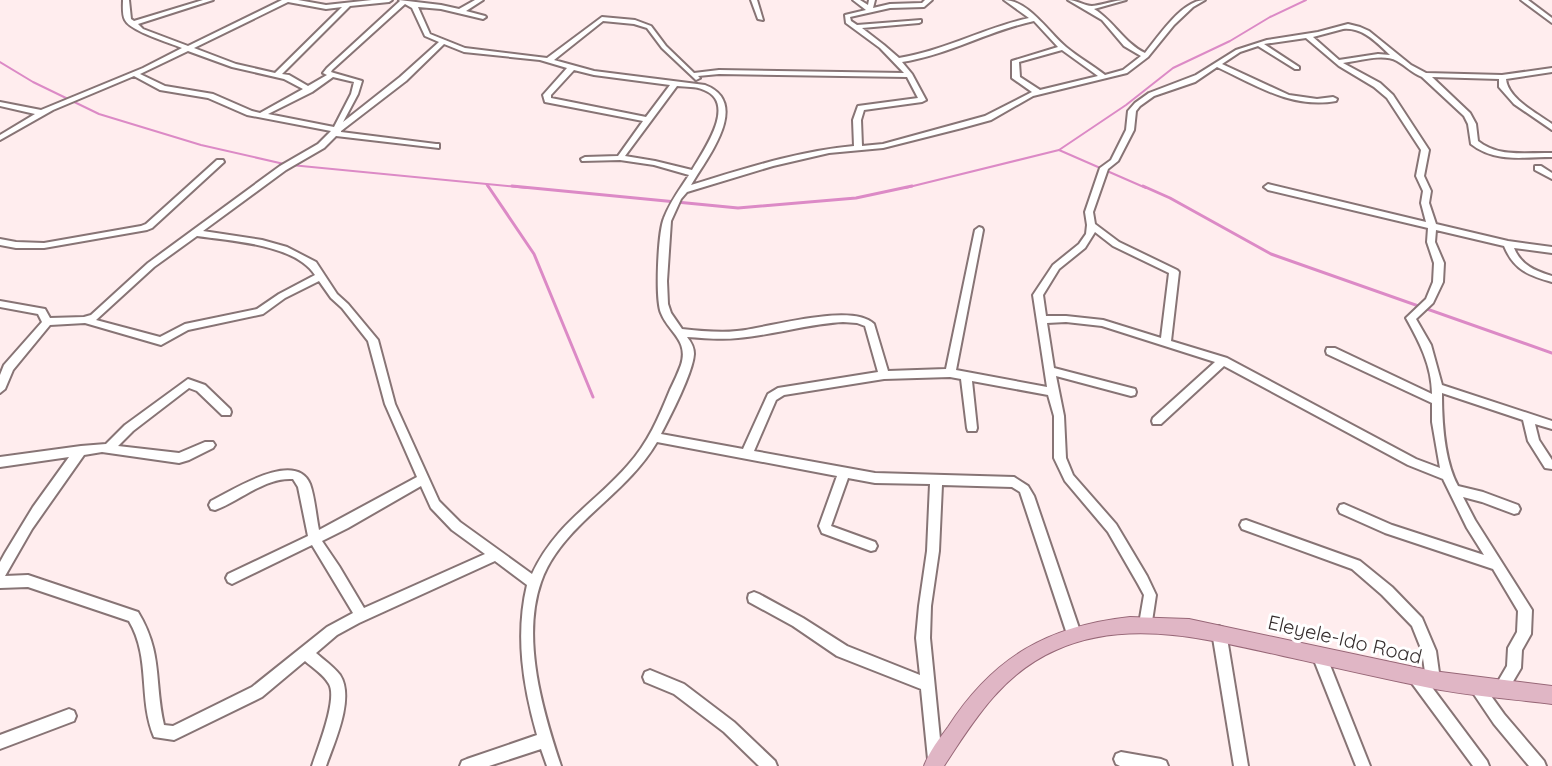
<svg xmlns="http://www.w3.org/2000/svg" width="1552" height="766" viewBox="0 0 1552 766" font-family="Quicksand,sans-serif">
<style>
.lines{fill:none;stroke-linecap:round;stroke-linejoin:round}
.stream-far1{stroke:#dc8ac6;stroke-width:2}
.stream{stroke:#dc8ac6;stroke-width:3}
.minor-casing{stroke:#877475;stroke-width:4}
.major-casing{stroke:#976777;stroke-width:2}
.minor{fill:#fff;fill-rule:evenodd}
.major{fill:#e0b6c5;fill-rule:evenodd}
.labels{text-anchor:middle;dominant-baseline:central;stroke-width:6;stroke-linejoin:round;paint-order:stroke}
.near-street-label{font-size:20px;fill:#362e2e;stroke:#fff}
</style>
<rect width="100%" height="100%" fill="#ffedee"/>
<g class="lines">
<!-- stream-far1 -->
<g class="stream-far1">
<path d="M0,62L33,82L99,114L201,145L284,164"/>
<path d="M1059,150L1146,188"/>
<path d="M291,165L528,188"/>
<path d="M486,184L489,188"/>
<path d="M905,188L1059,150L1126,105L1173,68L1230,41L1270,17L1306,0"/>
</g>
<!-- stream -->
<g class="stream">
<path d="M488,186L534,254L593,397"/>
<path d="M512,186L738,208L856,198L912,186"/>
<path d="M1143,186L1170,198L1271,254L1552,353"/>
</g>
<!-- minor casing -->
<g class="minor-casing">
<g id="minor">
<path d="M123,0H129L131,19L134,21L203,0H213L138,24L143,29L188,46L282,0H298L326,5L372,0H392L389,2L350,6L282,74L289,75L308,86L327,75L323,73L327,68L400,1L399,0L441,5L459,9L475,0H483L466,11L485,16L486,17L483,19L441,9L418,7L430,34L465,48L547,58L602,17L635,20L651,26L666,46L694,73L719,70L904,73L880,48L846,23L845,15L866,10L853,0H860L868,5L869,0H875L873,8L890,4L922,3L925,0H932L924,7L890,8L850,17L851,21L857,25L921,20V22L919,23L862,28L884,45L899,58C946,50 984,28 1029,18L1004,0C1028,0 1049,33 1066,47C1078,57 1092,65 1105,75L1123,70L1141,56L1124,46L1102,20L1068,0C1077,0 1084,6 1092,6C1103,5 1114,0 1126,0L1094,9C1114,21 1124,43 1145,53C1159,36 1182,0 1205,0L1193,7L1174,25L1148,57L1127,73L1033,96L991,120L962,128L883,148L829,153L773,166L687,192L681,199L671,221L667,281L668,304L671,313L682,329C700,331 719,333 737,331C768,328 852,302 874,324L888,371L946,369L975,230L979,227L982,228L983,230L956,370L1047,387L1033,295L1053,265L1079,244L1086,234L1087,225L1085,212L1100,168L1111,160L1126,130L1128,111L1135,103L1149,93L1196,75L1236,50L1267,40L1318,32L1348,24L1360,27L1369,31L1411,65L1426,73L1502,75L1552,68V72L1506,79C1508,99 1537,113 1552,124V130L1514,104L1499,87V79L1432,77L1470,113L1476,124L1478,141C1499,158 1526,152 1552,153V157C1523,157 1495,163 1471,144L1468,124L1464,116L1422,77C1412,73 1406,66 1397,61C1383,53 1359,61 1343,63L1380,83L1393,95L1429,150L1424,176L1431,191L1429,203L1436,224L1508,241L1552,247V253L1514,248C1521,265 1535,271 1552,276V282C1528,275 1514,270 1504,246L1436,230L1435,242L1444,263L1443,282L1433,303L1416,319L1431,345L1442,385L1552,421V429L1535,424L1539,440L1552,460V469L1545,468L1528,441L1523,420L1442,393C1442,422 1444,460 1458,486L1483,492L1518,505L1520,509L1518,513L1514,514L1482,502L1463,497L1475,520L1532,610L1531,634L1522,650L1521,668L1505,695L1500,697L1495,695L1493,690L1507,666L1508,648L1517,632L1518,611L1493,569L1385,533L1340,513L1338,509L1340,505L1344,504L1392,525L1484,555L1467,528L1443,479L1408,465L1224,366L1161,424H1153L1152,421L1153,418L1215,362L1102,326L1066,322L1047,323L1054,368L1131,388L1135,389L1136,392L1135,395L1131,396L1056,376L1064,416L1066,458L1073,475L1116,524L1147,576L1156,595L1151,628L1146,630L1141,628L1139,624L1144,595L1138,584L1108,532L1065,481L1054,458V416L1048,395L972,381L977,428L976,431H968L967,428L961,379L950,377L884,379L784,395L776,400L754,451L875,473L1014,477L1028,486L1034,496L1081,634L1079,638L1074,640L1069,638L1067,634L1020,492L1012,487L942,485L939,551L931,606L930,638L942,759L940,764L936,766L930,764L928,759L921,689L837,656L793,626L749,602L748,598L749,594L754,592L759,594L803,618L847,646L920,675L916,638L919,606L927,551L930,484L875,483L848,478L831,526L875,542L877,546L875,550L871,551L822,533L819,526L837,476L657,442C637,476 607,498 579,526C564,541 548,561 541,582C521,639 543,712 561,766H547L541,749L489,766H460L462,761L467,759L537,735C523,686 515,635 527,585L495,561L359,623L337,635L316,653C324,660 333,666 340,675C355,698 334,743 326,766H312C317,750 338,699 329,684C324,675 313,668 305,661L262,697L174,740L154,737C138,699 151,658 129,621L28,587L0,588V562L5,553L33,507L69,457L0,467V457L81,446L106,444L125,425L188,379L205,385L230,409L231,412L230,415H222L197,391L189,388L133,431L118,446L179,453L205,442H213L215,445L213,448L189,460L179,463L102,452L84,455L32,529L5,576L28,575L138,612C163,653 154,682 164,725L173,726L252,687L327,627L353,613L312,545L236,582L232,584L228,582L226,578L228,574L308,536L298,487L293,479C265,477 240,501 215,510L211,509L209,505L211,501C232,491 295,449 310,484C315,498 316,516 319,530L417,477L385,404L368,341L342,308L331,298L319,281L285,298L263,314L188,330L161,345L85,323L50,325L13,370L5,389L0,393V375L4,365L42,322L38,314L0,307V301L45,309L50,318L84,317L91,315L148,263L280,166L318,144L331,131L247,115L208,98L160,90L134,76L53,110L0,140V135L35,114L0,106V102L41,110L143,68L182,48C170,43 130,31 125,20C122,15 123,5 123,0ZM288,2L326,9L342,7L275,73L236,64L194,48ZM405,4L412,8L425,36L439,42L400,77L343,122L358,94L362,81L334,73L331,72L332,70ZM603,21L634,24L647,28L662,48L696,80L700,78L698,76L719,74L907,77L918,98L858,106L853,120L854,146C798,151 744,169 691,185C706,159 752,103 705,85L594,71L554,60ZM1034,21L1058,47L1012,61V78L1032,92L985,116L883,144L862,146L861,120L864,110L922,102L926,100L912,74L902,62C948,55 988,31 1034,21ZM1343,29C1363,27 1377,43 1390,55L1378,54L1339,60L1313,37ZM1306,38L1339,66L1374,87L1387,98L1421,150L1416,176L1423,191L1421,203L1426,222L1268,184L1264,187L1268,190L1428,228L1427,242L1434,263L1433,282L1426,299L1406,318C1419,341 1432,366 1432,394L1335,348H1327L1326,351L1327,354L1432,403V422L1440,468L1416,459L1227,358L1171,341L1179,272L1177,270L1119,242L1095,224L1093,212L1108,169L1118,161L1134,130L1136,111L1140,106L1154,96L1195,82L1217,67C1256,85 1291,109 1336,101L1337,99L1333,97L1317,99L1289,95L1222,64L1240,52L1258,46L1295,69H1299V67L1264,44ZM444,44L464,52L540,60L567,68L543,95L545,102L643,121L618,156L585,157L581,159L582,161L620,160L654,165L689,175C680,189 670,202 664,218C658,232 655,299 661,313C669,333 689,340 681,365C678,373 674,382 670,390C659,417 648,443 628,465C593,505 556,523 532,574L460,522L439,501L395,404L378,340L348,304L337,294L316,262L287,247L262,240L203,231L286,170L324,148L336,136L439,148V144H436L341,132V131L406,81ZM1062,50L1098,76L1040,90L1020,77L1019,62ZM188,51L232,67L284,79L303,89L260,113L252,111L213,94L165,86L140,74ZM574,70L594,75L670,85L646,117L551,98V95ZM333,77L354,82L351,94L334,127L268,114L312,92ZM677,86C685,87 696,86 704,90C738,103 703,151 692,170L655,161L625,156ZM1095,232L1113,246L1169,273L1161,338L1103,320L1066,316H1046L1043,295L1059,269L1085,248ZM197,236C231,241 295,244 315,275L279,294L257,309L185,324L160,337L96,320L154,267ZM843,322L857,323L865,326L878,372L778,388L768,394L743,449L661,434C670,417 693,372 694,354C694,347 691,342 687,337C704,338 721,340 738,338C773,335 808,324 843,322ZM421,486L431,508L452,530L485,554L364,608L339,566L322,541L348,528Z"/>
<path d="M751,0H757L763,20L758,19Z"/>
<path d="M1521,0H1528L1552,18V23Z"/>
<path d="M217,160H223L224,162L152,228L147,230L44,248H16L0,245V239L16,242L44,243L141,226L146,224Z"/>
<path d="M1535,166H1541L1552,173V179L1535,170Z"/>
<path d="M1246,520L1360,561L1392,587L1422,618L1436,651L1440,680L1438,685L1431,686L1487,761L1489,766H1473L1411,682L1409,677L1411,672L1416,670L1421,672L1426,679L1422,651L1412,626L1382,595L1352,569L1242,529L1240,525L1242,521Z"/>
<path d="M1219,626L1224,628L1226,632L1248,766H1234L1212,632L1214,628Z"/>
<path d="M1319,649L1324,650L1370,766H1356L1312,655L1314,650Z"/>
<path d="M650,670L684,684L734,722L775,761L777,766H759L724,732L674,694L645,682L643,677L645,672Z"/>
<path d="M1476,680L1481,682L1504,714L1544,761L1546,766H1529L1494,724L1469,687L1471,682Z"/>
<path d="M69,709L74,711L76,716L74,721L0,749V735Z"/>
<path d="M1121,752L1161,759L1166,761L1168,766H1120L1116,764L1114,759L1116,754Z"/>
</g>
</g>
<!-- major casing -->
<g class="major-casing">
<path id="major" d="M1130,617L1189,619L1433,671L1552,686V704C1512,699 1470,696 1430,688C1380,678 1329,666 1279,655C1205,639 1128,618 1056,650C1003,673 974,720 944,766H924C929,752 939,739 948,727C993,657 1048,626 1130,617Z"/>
</g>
<!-- minor -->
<use href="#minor" class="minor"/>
<!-- major -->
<use href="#major" class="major"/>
</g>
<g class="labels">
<!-- near-street labels -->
<g class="near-street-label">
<text transform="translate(1345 639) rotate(13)">Eleyele-Ido Road</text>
</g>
</g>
</svg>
